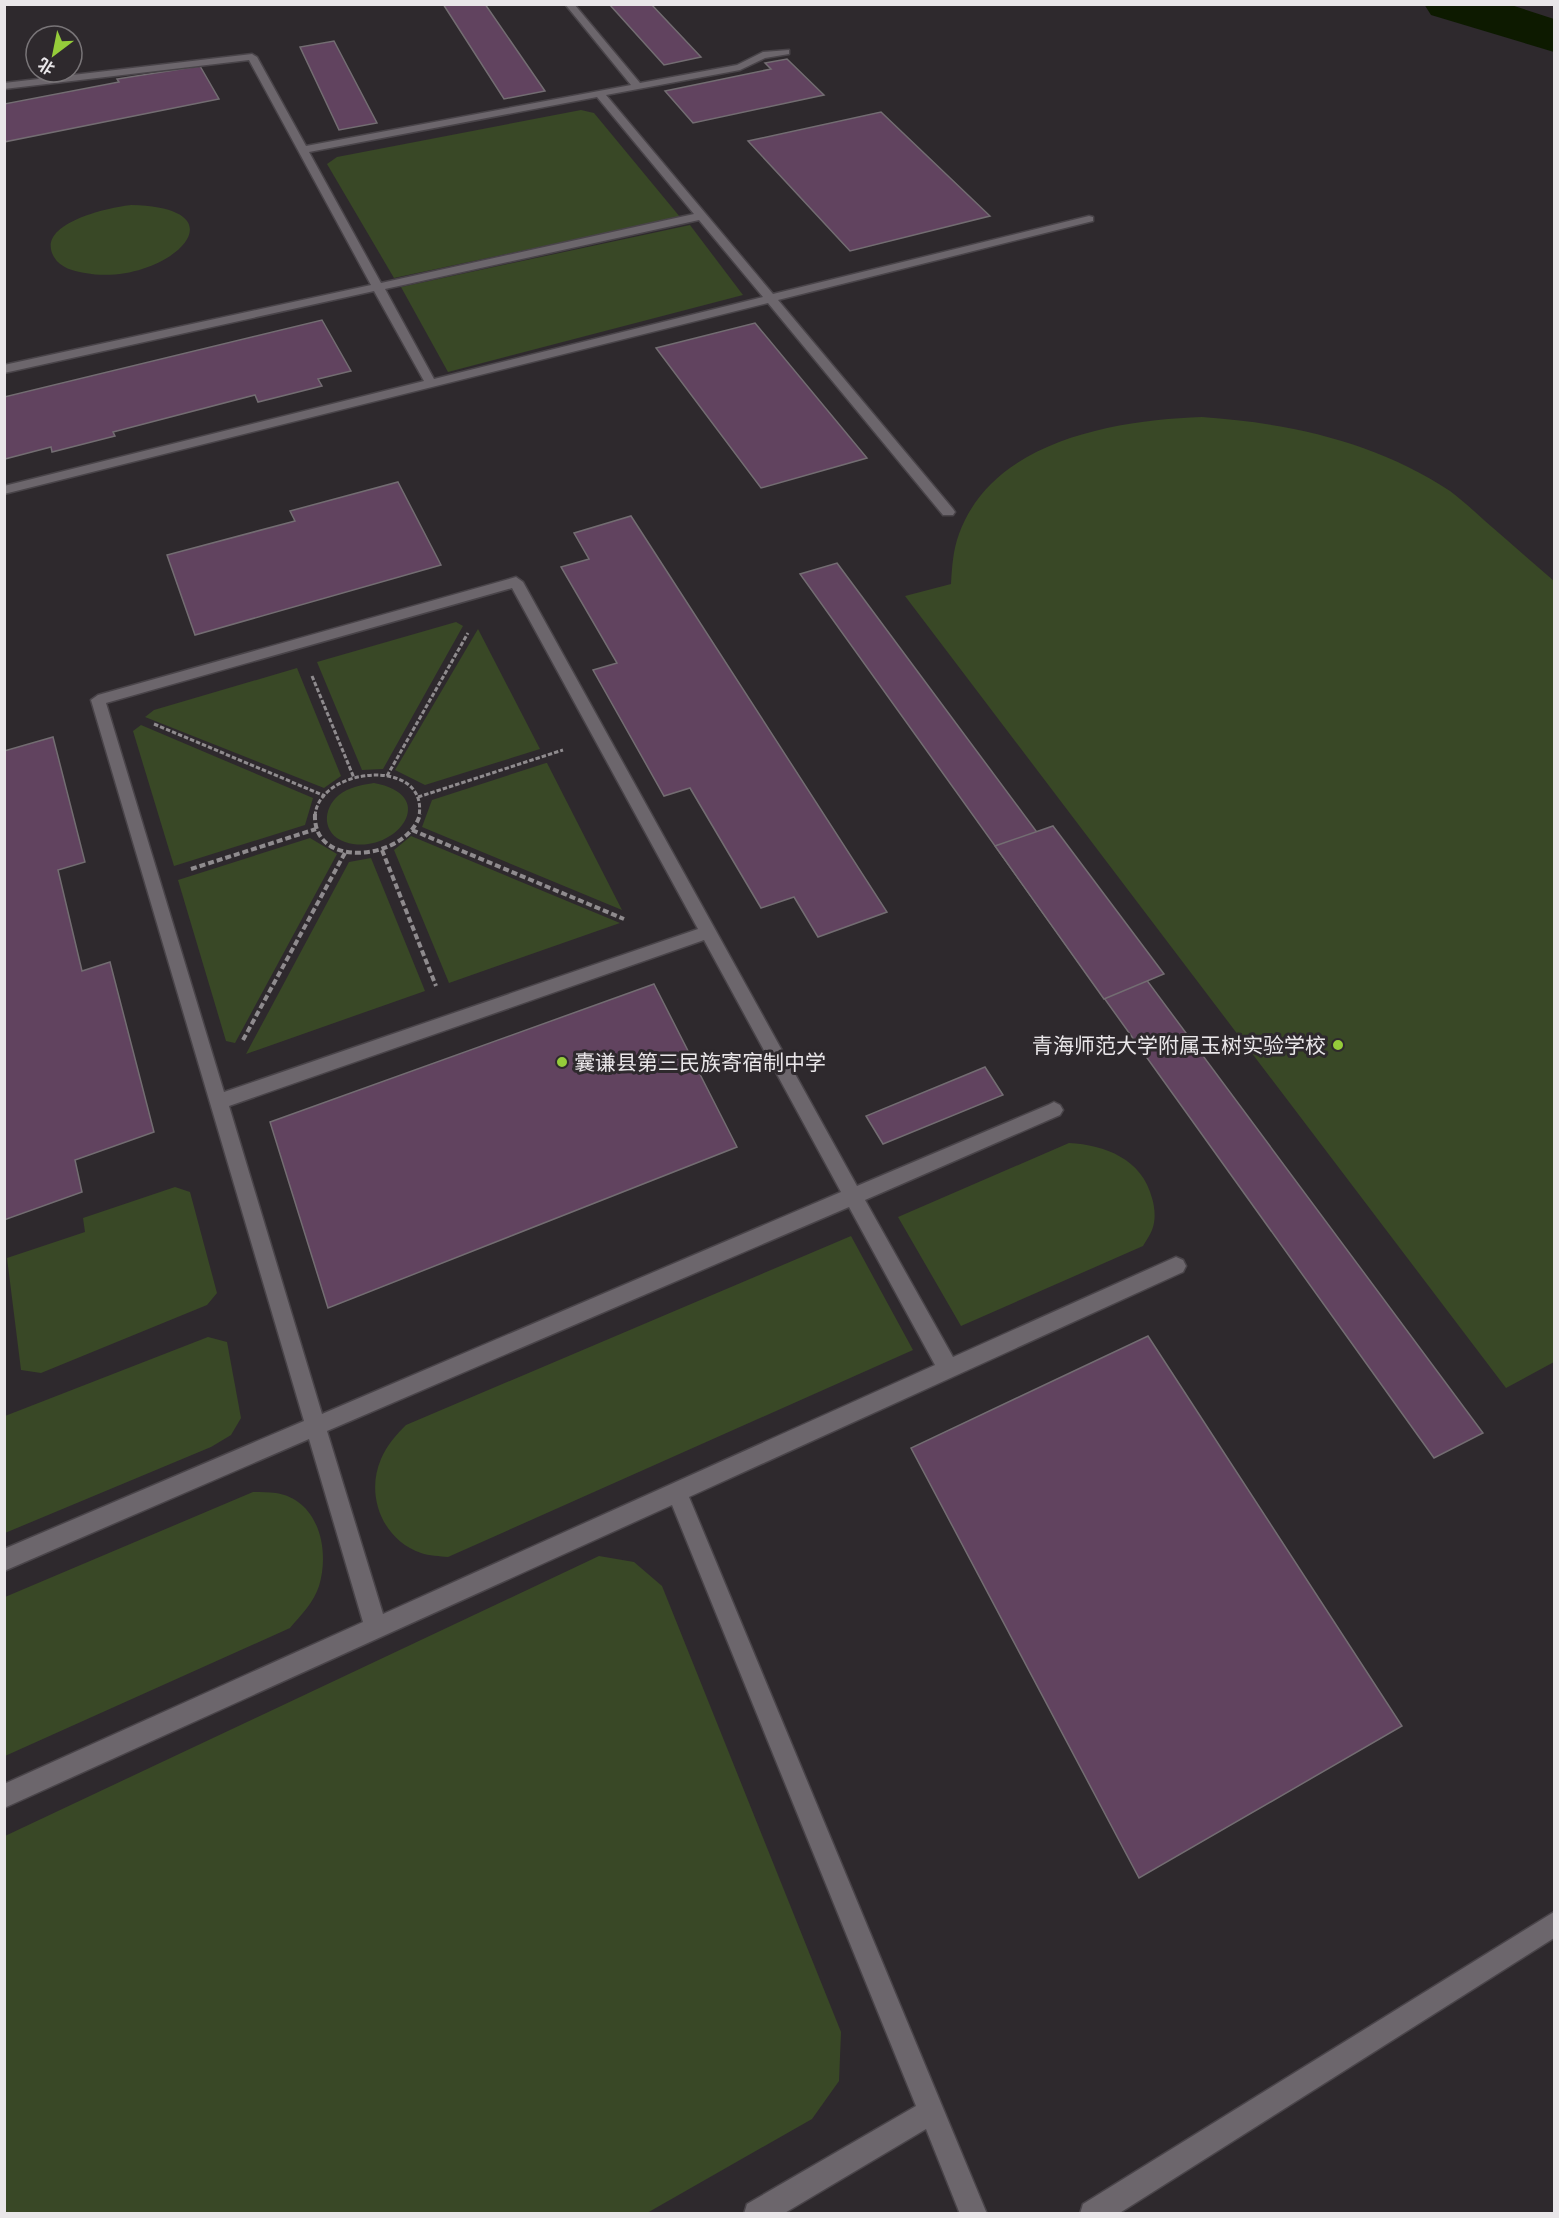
<svg xmlns="http://www.w3.org/2000/svg" width="1559" height="2218" viewBox="0 0 1559 2218" font-family="'Archivo Narrow','Noto Sans SC',sans-serif">
<style>
.green{fill:#394826}
.lines{fill:none;stroke-linecap:round;stroke-linejoin:round}
.river{fill:#0d1a00;fill-rule:evenodd}
.building{fill:#61435f;stroke:#736d72;stroke-width:1.5}
.service-casing{stroke:#494449;stroke-width:3}
.path-far1{stroke:#8f8b8e;stroke-width:3;stroke-dasharray:4.5 2;stroke-linecap:butt}
.path{stroke:#8f8b8e;stroke-width:4;stroke-dasharray:6 3;stroke-linecap:butt}
.service{fill:#6c666c;fill-rule:evenodd}
.poi-dot{fill:#95cc3a;stroke:#2e292d;stroke-width:2}
.labels{text-anchor:middle;dominant-baseline:central;stroke-width:6;stroke-linejoin:round;paint-order:stroke}
.poi-label{font-size:21px;fill:#e9e6e9;stroke:#2e292d;text-anchor:end}
</style>
<rect width="100%" height="100%" fill="#2e292d"/>
<!-- green -->
<g class="green">
<path d="M581,110L594,113L680,217L394,278L327,164L337,157Z"/>
<path d="M131,205C251,208 163,288 85,273C74,271 60,268 54,257C34,223 111,207 131,205Z"/>
<path d="M690,225L743,295L448,372L401,287Z"/>
<path d="M1202,417C1289,423 1377,442 1450,491C1462,500 1474,511 1485,521C1508,541 1531,561 1554,581V1362L1506,1388L905,596L951,584C952,567 953,550 959,534C993,440 1116,420 1202,417Z"/>
<path d="M456,622L463,626L383,769L362,770L317,662Z"/>
<path d="M478,629L540,749L425,785L395,770Z"/>
<path d="M297,668L341,776L324,788L145,717L154,710Z"/>
<path d="M141,725L313,798L305,825L174,866L133,731Z"/>
<path d="M546,763H547L622,910L422,827L432,800Z"/>
<path d="M374,783C444,796 392,858 345,842C322,834 322,809 339,795C349,787 362,785 374,783Z"/>
<path d="M411,836L620,923L449,983L394,850Z"/>
<path d="M310,838L337,854L235,1043L226,1041L178,880Z"/>
<path d="M371,858L425,991L246,1054L349,862Z"/>
<path d="M1069,1143C1105,1145 1142,1159 1152,1198C1155,1208 1156,1220 1152,1230C1150,1235 1146,1241 1143,1246L961,1326L898,1217Z"/>
<path d="M175,1187L190,1192L217,1293L207,1305L41,1373L21,1370L7,1258L85,1232L83,1218Z"/>
<path d="M851,1236L913,1350L448,1557C440,1556 429,1556 421,1553C383,1540 365,1496 381,1459C387,1445 396,1435 406,1425Z"/>
<path d="M208,1337L227,1342L241,1418L231,1435L211,1447L5,1533V1416Z"/>
<path d="M253,1492C260,1492 268,1492 276,1493C319,1500 330,1550 319,1586C314,1602 301,1615 290,1628L5,1756V1597Z"/>
<path d="M599,1556L634,1562L662,1586L841,2032L839,2081L812,2119L647,2213H5V1836Z"/>
</g>
<g class="lines">
<!-- river -->
<path class="river" d="M1424,4H1508L1554,19V52L1431,15Z"/>
</g>
<!-- building -->
<g class="building">
<path d="M443,4H485L545,91L504,99Z"/>
<path d="M609,4H651L701,57L664,65Z"/>
<path d="M334,41L377,123L339,130L300,47Z"/>
<path d="M787,59L824,95L693,123L665,91L771,69L765,63Z"/>
<path d="M200,66L219,99L4,142V104L119,82L117,79Z"/>
<path d="M881,112L990,216L850,251L748,141Z"/>
<path d="M322,320L351,371L318,379L322,386L258,402L255,395L113,432L115,436L52,452L51,447L5,459L4,397Z"/>
<path d="M755,323L867,458L761,488L656,348Z"/>
<path d="M398,482L441,565L195,635L167,555L295,521L290,511Z"/>
<path d="M631,516L887,912L818,937L794,897L761,908L690,788L664,796L593,670L617,663L561,567L589,559L574,533Z"/>
<path d="M837,563L1483,1433L1434,1458L800,574Z"/>
<path d="M53,737L85,862L58,870L82,971L110,962L154,1132L75,1160L82,1192L4,1220V751Z"/>
<path d="M1053,826L1164,974L1104,999L995,846Z"/>
<path d="M654,984L737,1147L328,1308L270,1122Z"/>
<path d="M985,1067L1003,1095L883,1144L866,1116Z"/>
<path d="M1148,1336L1402,1726L1139,1878L911,1448Z"/>
</g>
<g class="lines">
<!-- service casing -->
<g class="service-casing">
<g id="service">
<path d="M565,4H574L640,83L737,65L763,52L789,50V54L765,58L740,70L606,95L773,294L1089,216L1093,217V221L778,300L953,509L955,512L953,515H943L768,303L4,494V486L424,381L374,291L4,373V365L371,285L249,60L4,89V83L252,54L257,57L306,146L631,85ZM597,97L694,214L381,283L309,152ZM699,220L763,297L434,379L385,289Z"/>
<path d="M516,577L523,582L857,1186L1048,1105L1054,1102L1060,1105L1063,1110L1060,1115L865,1200L953,1357L1169,1260L1176,1257L1183,1260L1186,1266L1183,1272L689,1497L987,2214H960L926,2129L783,2214H744L747,2204L916,2106L672,1505L4,1808V1784L363,1622L309,1439L4,1571V1549L304,1421L91,700L98,695ZM512,588L698,929L224,1092L106,703ZM704,940L841,1192L322,1414L229,1106ZM849,1207L935,1365L383,1614L327,1431Z"/>
<path d="M1554,1912V1938L1118,2214H1080L1083,2204Z"/>
</g>
</g>
<!-- path-far1 -->
<g class="path-far1">
<path d="M312,676L354,778"/>
<path d="M154,724L325,796"/>
<path d="M387,776L468,633"/>
<path d="M418,797L563,750"/>
<path d="M315,816C318,767 429,756 419,816"/>
</g>
<!-- path -->
<g class="path">
<path d="M315,814C312,872 409,859 420,814"/>
<path d="M412,830L624,919"/>
<path d="M382,850L436,986"/>
<path d="M191,869L316,829"/>
<path d="M243,1040L346,851"/>
</g>
<!-- service -->
<use href="#service" class="service"/>
</g>
<!-- markers -->
<g class="poi-dot">
<circle cx="1338" cy="1045" r="6"/>
<circle cx="562" cy="1062" r="6"/>
</g>
<g class="labels">
<!-- poi labels -->
<g class="poi-label">
<text x="1326" y="1045">青海师范大学附属玉树实验学校</text>
<text x="574" y="1062" text-anchor="start">囊谦县第三民族寄宿制中学</text>
</g>
</g>
<!-- border -->
<rect width="1559" height="2218" fill="none" stroke="#e9e6e9" stroke-width="12"/>
<!-- north arrow -->
<g transform="translate(54 54) rotate(212)"><circle r="28" fill="#2e292d" stroke="#797578" stroke-width="1.5"/>
<path d="M0-4.5L10 22L0 15L-10 22Z" fill="#95cc3a"/>
<text y="-9" font-size="16" font-weight="bold" text-anchor="middle" fill="#e9e6e9">北</text>
</g>
</svg>
